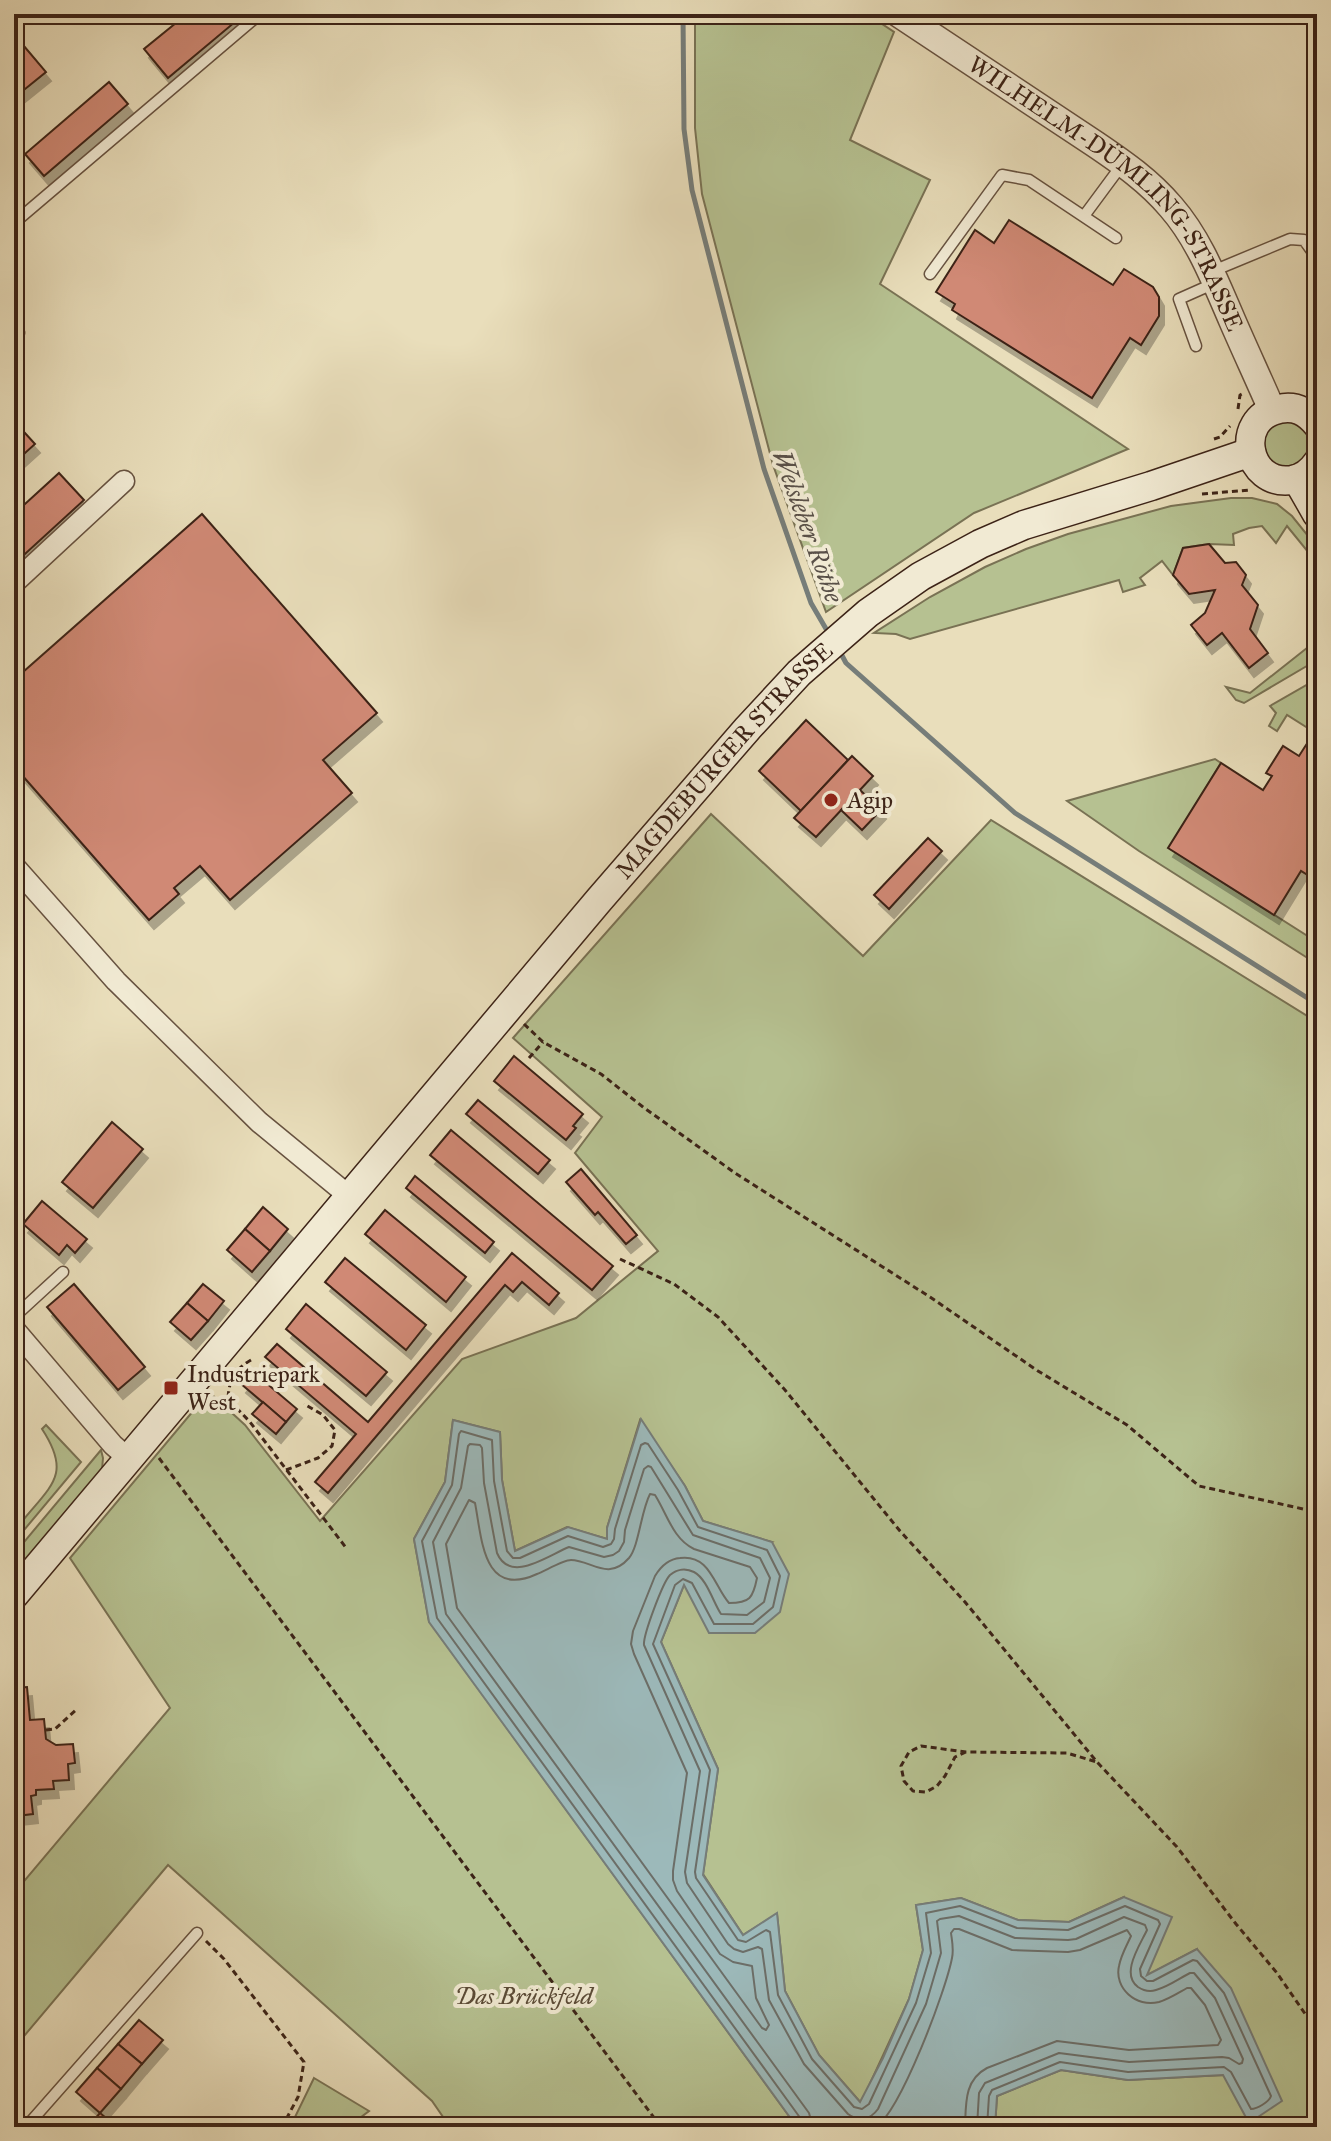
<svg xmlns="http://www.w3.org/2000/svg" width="1331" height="2141" viewBox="0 0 1331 2141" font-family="'IM FELL Great Primer',serif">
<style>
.green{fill:#b6c191;stroke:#797254;stroke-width:2}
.water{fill:#9cb9ba;stroke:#767d79;stroke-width:2}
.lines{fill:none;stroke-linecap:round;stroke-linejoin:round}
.shore{stroke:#6c6e68;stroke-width:2}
.stream{stroke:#767d79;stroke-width:5}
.building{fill:#d08974;stroke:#3c2317;stroke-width:2;filter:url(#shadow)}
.service-casing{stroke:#675240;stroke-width:13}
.minor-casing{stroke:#675240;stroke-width:23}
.tertiary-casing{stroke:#675240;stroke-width:29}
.secondary-casing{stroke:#3c2317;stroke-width:31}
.path{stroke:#3c2317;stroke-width:3;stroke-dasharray:6 4;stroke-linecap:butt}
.service{stroke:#f1ead3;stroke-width:10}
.minor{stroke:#f1ead3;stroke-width:20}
.tertiary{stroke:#f1ead3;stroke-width:26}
.secondary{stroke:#f1ead3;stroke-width:28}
.poi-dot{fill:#8f2418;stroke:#f1ead3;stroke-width:3}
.labels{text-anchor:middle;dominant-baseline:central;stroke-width:8;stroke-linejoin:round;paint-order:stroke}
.street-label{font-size:24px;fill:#3c2317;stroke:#f1ead3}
.poi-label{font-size:24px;fill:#3c2317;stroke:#f1ead3;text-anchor:start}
.park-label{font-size:24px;font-style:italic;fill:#5a4a36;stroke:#f1ead3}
.water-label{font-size:26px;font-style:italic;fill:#595048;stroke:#f1ead3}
</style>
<defs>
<filter id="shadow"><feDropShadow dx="5" dy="9" stdDeviation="0" flood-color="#0004"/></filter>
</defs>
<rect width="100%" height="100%" fill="#e9debb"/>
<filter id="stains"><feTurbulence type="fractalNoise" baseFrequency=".0025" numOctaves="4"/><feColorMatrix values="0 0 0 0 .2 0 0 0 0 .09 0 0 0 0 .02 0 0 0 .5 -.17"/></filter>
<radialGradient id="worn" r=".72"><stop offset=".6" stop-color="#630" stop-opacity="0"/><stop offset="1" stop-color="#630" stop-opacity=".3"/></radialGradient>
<!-- green -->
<g class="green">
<path d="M695,14H867L894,32L850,140L930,180L880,284L1128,449L974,513L826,612L773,465L702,194L695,128Z"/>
<circle cx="1286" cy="444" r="23"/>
<path d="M1231,498H1252L1277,504L1292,516L1317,547V563L1287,526L1276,543L1262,526L1249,528L1233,534L1234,545L1209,544L1183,548L1173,575L1162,561L1140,578L1145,585L1123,592L1119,580L910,639L896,634L874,633L930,597L985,567L1026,549L1068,534L1171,506Z"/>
<path d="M1317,640V660L1244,703L1236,700L1226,687L1250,693Z"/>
<path d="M1317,679V728L1314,732L1287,715L1277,731L1269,726L1276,713L1270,706Z"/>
<path d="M1215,759L1221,763L1169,848L1317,942V964L1139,851L1067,801Z"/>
<path d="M711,814L863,956L991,820L1317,1022V2127H995L997,2096L1061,2070L1128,2080L1223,2075L1197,1949L1146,1976L1124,1897L1069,1922L1018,1920L961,1898L916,1905L923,1950L909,1999L861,2103L819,2055L785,1991L777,1914L743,1935L703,1874L718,1769L661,1642L684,1585L772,1542L703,1521L685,1486L640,1420L607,1528V1539L567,1527L515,1551L502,1480L500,1432L453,1420L445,1482L414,1539L429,1621L797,2127H450L432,2101L168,1865L14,2048V1893L170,1708L70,1558L209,1392L245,1425L320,1521L462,1359L576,1318L658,1251L575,1153L602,1117L513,1038Z"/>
<path d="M46,1425L81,1462L14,1542C14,1531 17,1528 24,1519C53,1484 71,1473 42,1429Z"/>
<path d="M101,1450L103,1458L102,1469L14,1581V1554Z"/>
<path d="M314,2078L369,2111L348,2127L304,2122L295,2117Z"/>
</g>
<!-- water -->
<path class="water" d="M641,1419L685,1486L703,1521L772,1542L789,1574L780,1612L755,1633H709L684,1585L661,1642L718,1769L703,1875L743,1935L777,1913L785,1991L819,2055L860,2102L883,2058L909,1999L923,1950L916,1905L961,1898L1018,1920L1069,1922L1124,1897L1172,1917L1147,1975L1197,1949L1231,1988L1282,2101L1249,2123L1223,2075L1128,2080L1061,2070L997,2096L995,2127H797L429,1622L414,1539L445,1482L453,1420L500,1432L502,1480L515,1551L568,1527L607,1539V1528Z"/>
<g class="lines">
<!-- shore -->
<g class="shore">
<path d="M650,1494L655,1495C667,1514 673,1539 694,1549L750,1567L757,1578C753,1598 750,1603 729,1603C714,1586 710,1554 680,1558C668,1559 661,1566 655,1576L633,1631L631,1644L634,1654L687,1773L673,1871V1880L677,1891L720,1954L733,1962L752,1966L756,1998L769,2025L766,2030L762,2028L457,1608L446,1544L469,1500L475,1503C482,1539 483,1599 537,1574C545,1571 563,1560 571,1560C591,1560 608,1582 629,1558C639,1546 641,1511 650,1494Z"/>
<path d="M803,2127L801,2119L437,1618L422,1541L452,1485L459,1434L461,1431L492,1440L494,1481L507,1551L513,1558H520L568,1536L603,1547L611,1544L614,1539L615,1529L641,1445L645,1443L648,1444L678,1490L698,1527L767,1550L780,1576L773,1607L753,1624H714L692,1583L683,1579L675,1585L653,1644L710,1770L695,1872L696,1878L738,1940L746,1942L766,1930L770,1932L778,1995L812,2059L854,2107L862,2109L869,2104L916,2003L931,1953L926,1913L960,1906L1017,1928L1068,1930L1125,1906L1158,1920L1160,1924L1140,1969L1141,1976L1147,1981H1153L1193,1960L1197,1961L1224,1993L1271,2096C1269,2102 1257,2109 1251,2109L1231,2072L1224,2067L1128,2072L1060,2062L992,2090L989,2096L987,2127"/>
<path d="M813,2127L809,2113L446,1614L433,1542L461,1488L468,1446L470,1444L480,1445L482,1448L484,1483L497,1553C510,1584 547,1556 569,1547L604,1557L613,1555L619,1551L624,1542L625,1530L644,1469L648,1466L651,1467L693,1535L760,1558L770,1578L764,1602L747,1615L721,1614C713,1602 707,1579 694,1572C686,1568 677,1569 670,1575C663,1582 643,1635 644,1645L700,1771L685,1872L687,1883L728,1944L734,1949L743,1952L758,1947L762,1949L769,2000L804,2064L848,2114C859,2122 870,2120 878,2109L926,2004L941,1953L937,1921L940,1919L959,1916L1015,1938L1068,1940L1076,1939L1124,1917L1145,1925L1147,1930C1140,1945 1120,1974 1138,1987C1144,1991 1150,1992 1156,1990C1168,1987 1180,1978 1190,1973H1194L1215,1998L1243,2059L1242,2063L1239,2064L1229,2058L1222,2057L1129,2062L1059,2053L985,2083L979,2093L977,2127"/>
<path d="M876,2127C901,2110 946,1990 952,1958C954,1949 952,1941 951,1933L954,1929H959L1012,1950L1068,1952L1080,1950L1127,1930L1131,1936C1127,1945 1121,1955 1119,1966C1114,1988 1136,2008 1159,2002C1169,1999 1178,1993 1187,1988H1191L1205,2005L1221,2040L1218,2045L1129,2050L1057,2041L987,2068C964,2080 966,2104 965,2127"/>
</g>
<!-- stream -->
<g class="stream">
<path d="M683,14L684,129L692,190L764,469L811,603L829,634"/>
<path d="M839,650L846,663L1015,813L1317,1004"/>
</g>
</g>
<!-- building -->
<g class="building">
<path d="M187,14H228L235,22L168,78L144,49Z"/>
<path d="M18,39L46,72L14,98V42Z"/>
<path d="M109,82L128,104L44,176L25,154Z"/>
<path d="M1009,220L1113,285L1124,269L1153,287L1159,297V316L1141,345L1130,338L1092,398L952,310L955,304L936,292L975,230L994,243Z"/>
<path d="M14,421L35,444L14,463Z"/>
<path d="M59,473L84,500L14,564V514Z"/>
<path d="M202,514L377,713L323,760L352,793L230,900L200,866L174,888L179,894L149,920L14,766V680Z"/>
<path d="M1209,544L1225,563L1236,562L1246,575L1242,585L1258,605L1250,629L1268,653L1249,668L1222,633L1207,645L1191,625L1205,613L1215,590L1189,594L1173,575L1183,548Z"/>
<path d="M806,720L848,760L801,811L759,771Z"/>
<path d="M1317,728V881L1301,871L1274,915L1168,848L1221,763L1263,790L1272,776L1266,773L1283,746L1299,756Z"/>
<path d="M852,756L873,776L816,837L794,818Z"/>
<path d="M860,790L881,810L862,830L841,810Z"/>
<path d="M928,838L942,851L889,909L874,895Z"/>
<path d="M514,1056L583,1114L573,1126L576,1128L566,1140L494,1081Z"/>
<path d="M478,1100L550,1160L538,1174L466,1114Z"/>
<path d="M112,1122L143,1149L93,1208L62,1182Z"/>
<path d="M451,1130L613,1266L592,1290L430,1155Z"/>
<path d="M581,1169L637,1235L626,1244L598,1212L595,1215L566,1182Z"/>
<path d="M415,1176L494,1242L485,1253L406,1188Z"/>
<path d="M42,1201L87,1239L75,1253L67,1245L59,1255L23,1224Z"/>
<path d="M263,1207L288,1229L270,1251L245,1229Z"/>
<path d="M385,1210L466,1277L446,1302L365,1234Z"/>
<path d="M245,1229L270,1251L252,1272L227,1250Z"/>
<path d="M512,1253L559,1293L549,1305L522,1282L513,1292L505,1285L328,1493L315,1482L356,1434L265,1357L277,1344L368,1422Z"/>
<path d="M345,1258L426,1325L406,1350L325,1282Z"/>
<path d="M74,1284L145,1367L118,1390L47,1307Z"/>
<path d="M203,1284L224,1301L208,1321L187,1303Z"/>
<path d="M187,1303L208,1321L191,1340L170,1322Z"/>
<path d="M306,1304L387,1372L366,1396L286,1329Z"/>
<path d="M252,1371L297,1409L286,1422L241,1384Z"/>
<path d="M263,1402L286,1422L276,1434L252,1414Z"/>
<path d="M27,1687L30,1720L44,1719L46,1739L56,1745L73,1744L75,1763L68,1764L69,1780L53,1781L54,1789L36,1790V1795L31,1796L33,1814L16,1816L17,1821H14V1688Z"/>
<path d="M139,2020L163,2040L142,2064L118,2044Z"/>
<path d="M118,2044L142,2064L121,2089L97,2068Z"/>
<path d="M97,2068L121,2089L100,2113L76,2092Z"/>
<path d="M100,2113L117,2127H88Z"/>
</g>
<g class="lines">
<!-- service casing -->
<g class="service-casing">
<g id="service">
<path d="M1084,216L1121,166"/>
<path d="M14,223L254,19"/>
<path d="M1213,271L1290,239L1304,240L1317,258"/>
<path d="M930,274L1002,175L1029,180L1116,238"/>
<path d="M14,338L19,333"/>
<path d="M1196,346L1179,299L1215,283"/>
<path d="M14,1317L63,1272"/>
<path d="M26,2127L197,1933"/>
</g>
</g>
<!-- minor casing -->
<g class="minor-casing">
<g id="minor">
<path d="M14,583L124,481"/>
<path d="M14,866L116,981L259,1122L349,1196"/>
<path d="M14,1329L113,1445L129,1459"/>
</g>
</g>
<!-- tertiary casing -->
<g class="tertiary-casing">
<g id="tertiary">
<path id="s1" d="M899,14L1095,144C1123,163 1149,181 1171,207C1199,239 1215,281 1232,320C1245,350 1259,380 1272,410"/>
</g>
</g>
<!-- secondary casing -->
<g class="secondary-casing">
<g id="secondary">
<path d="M1317,424C1307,412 1295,405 1279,409C1233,418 1246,487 1292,480C1303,478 1311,472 1317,463"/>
<path d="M1297,479L1317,514"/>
<path id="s2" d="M14,1595L599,900L748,728L799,673L868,613L921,576L980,544L1024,525L1151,486L1251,452"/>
</g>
</g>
<!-- path -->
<g class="path">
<path d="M1238,409L1240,395L1242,394"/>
<path d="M1214,439L1220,437L1230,426"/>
<path d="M1202,494L1250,490"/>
<path d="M524,1024L543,1042L601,1074L643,1107L735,1173L930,1297L1038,1371L1127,1425L1199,1486L1317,1512"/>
<path d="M529,1058L543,1042"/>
<path d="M620,1259L674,1284L718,1317L785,1390L900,1531L965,1602L1097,1762L1177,1847L1236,1924L1277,1973L1308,2018L1317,2037"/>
<path d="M251,1360C234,1370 229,1380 228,1399L250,1422L347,1549"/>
<path d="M159,1458L661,2127"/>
<path d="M286,1470L318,1458L332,1446L335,1430L323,1415L304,1404"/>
<path d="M46,1730L55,1729L77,1709"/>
<path d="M966,1752L955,1757L945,1776L937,1786L926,1792L913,1791L904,1781L901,1766L909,1752L921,1746L966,1752L1067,1753L1097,1762"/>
<path d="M206,1941L224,1959L304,2062L298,2097L282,2127"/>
<path d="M14,2104L24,2111"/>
</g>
<!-- service -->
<use href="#service" class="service"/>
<!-- minor -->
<use href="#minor" class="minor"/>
<!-- tertiary -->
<use href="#tertiary" class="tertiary"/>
<!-- secondary -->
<use href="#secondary" class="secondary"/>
</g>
<!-- markers -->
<g class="poi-dot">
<circle cx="831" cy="800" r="8"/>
<rect x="163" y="1380" width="16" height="16" rx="4"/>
</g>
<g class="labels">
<!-- street labels -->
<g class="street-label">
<text stroke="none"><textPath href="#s1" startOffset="280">WILHELM-DÜMLING-STRASSE</textPath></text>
<text stroke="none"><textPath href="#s2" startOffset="1096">MAGDEBURGER STRASSE</textPath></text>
</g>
<!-- poi labels -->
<g class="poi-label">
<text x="847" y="800">Agip</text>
<text x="187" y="1374">Industriepark<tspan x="187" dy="28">West</tspan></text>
</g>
<!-- park labels -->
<g class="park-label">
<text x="524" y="1996">Das Brückfeld</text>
</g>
<!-- water labels -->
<g class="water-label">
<text transform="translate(808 526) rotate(70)">Welsleber Röthe</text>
</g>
</g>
<!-- margin -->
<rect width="1331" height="2141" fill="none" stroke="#e9debb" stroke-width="48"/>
<rect x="16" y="16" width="1299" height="2109" fill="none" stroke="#3c2317" stroke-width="4"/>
<rect x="24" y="24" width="1283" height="2093" fill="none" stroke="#3c2317" stroke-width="2"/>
<rect width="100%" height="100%" filter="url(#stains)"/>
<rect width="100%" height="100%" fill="url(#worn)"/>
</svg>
